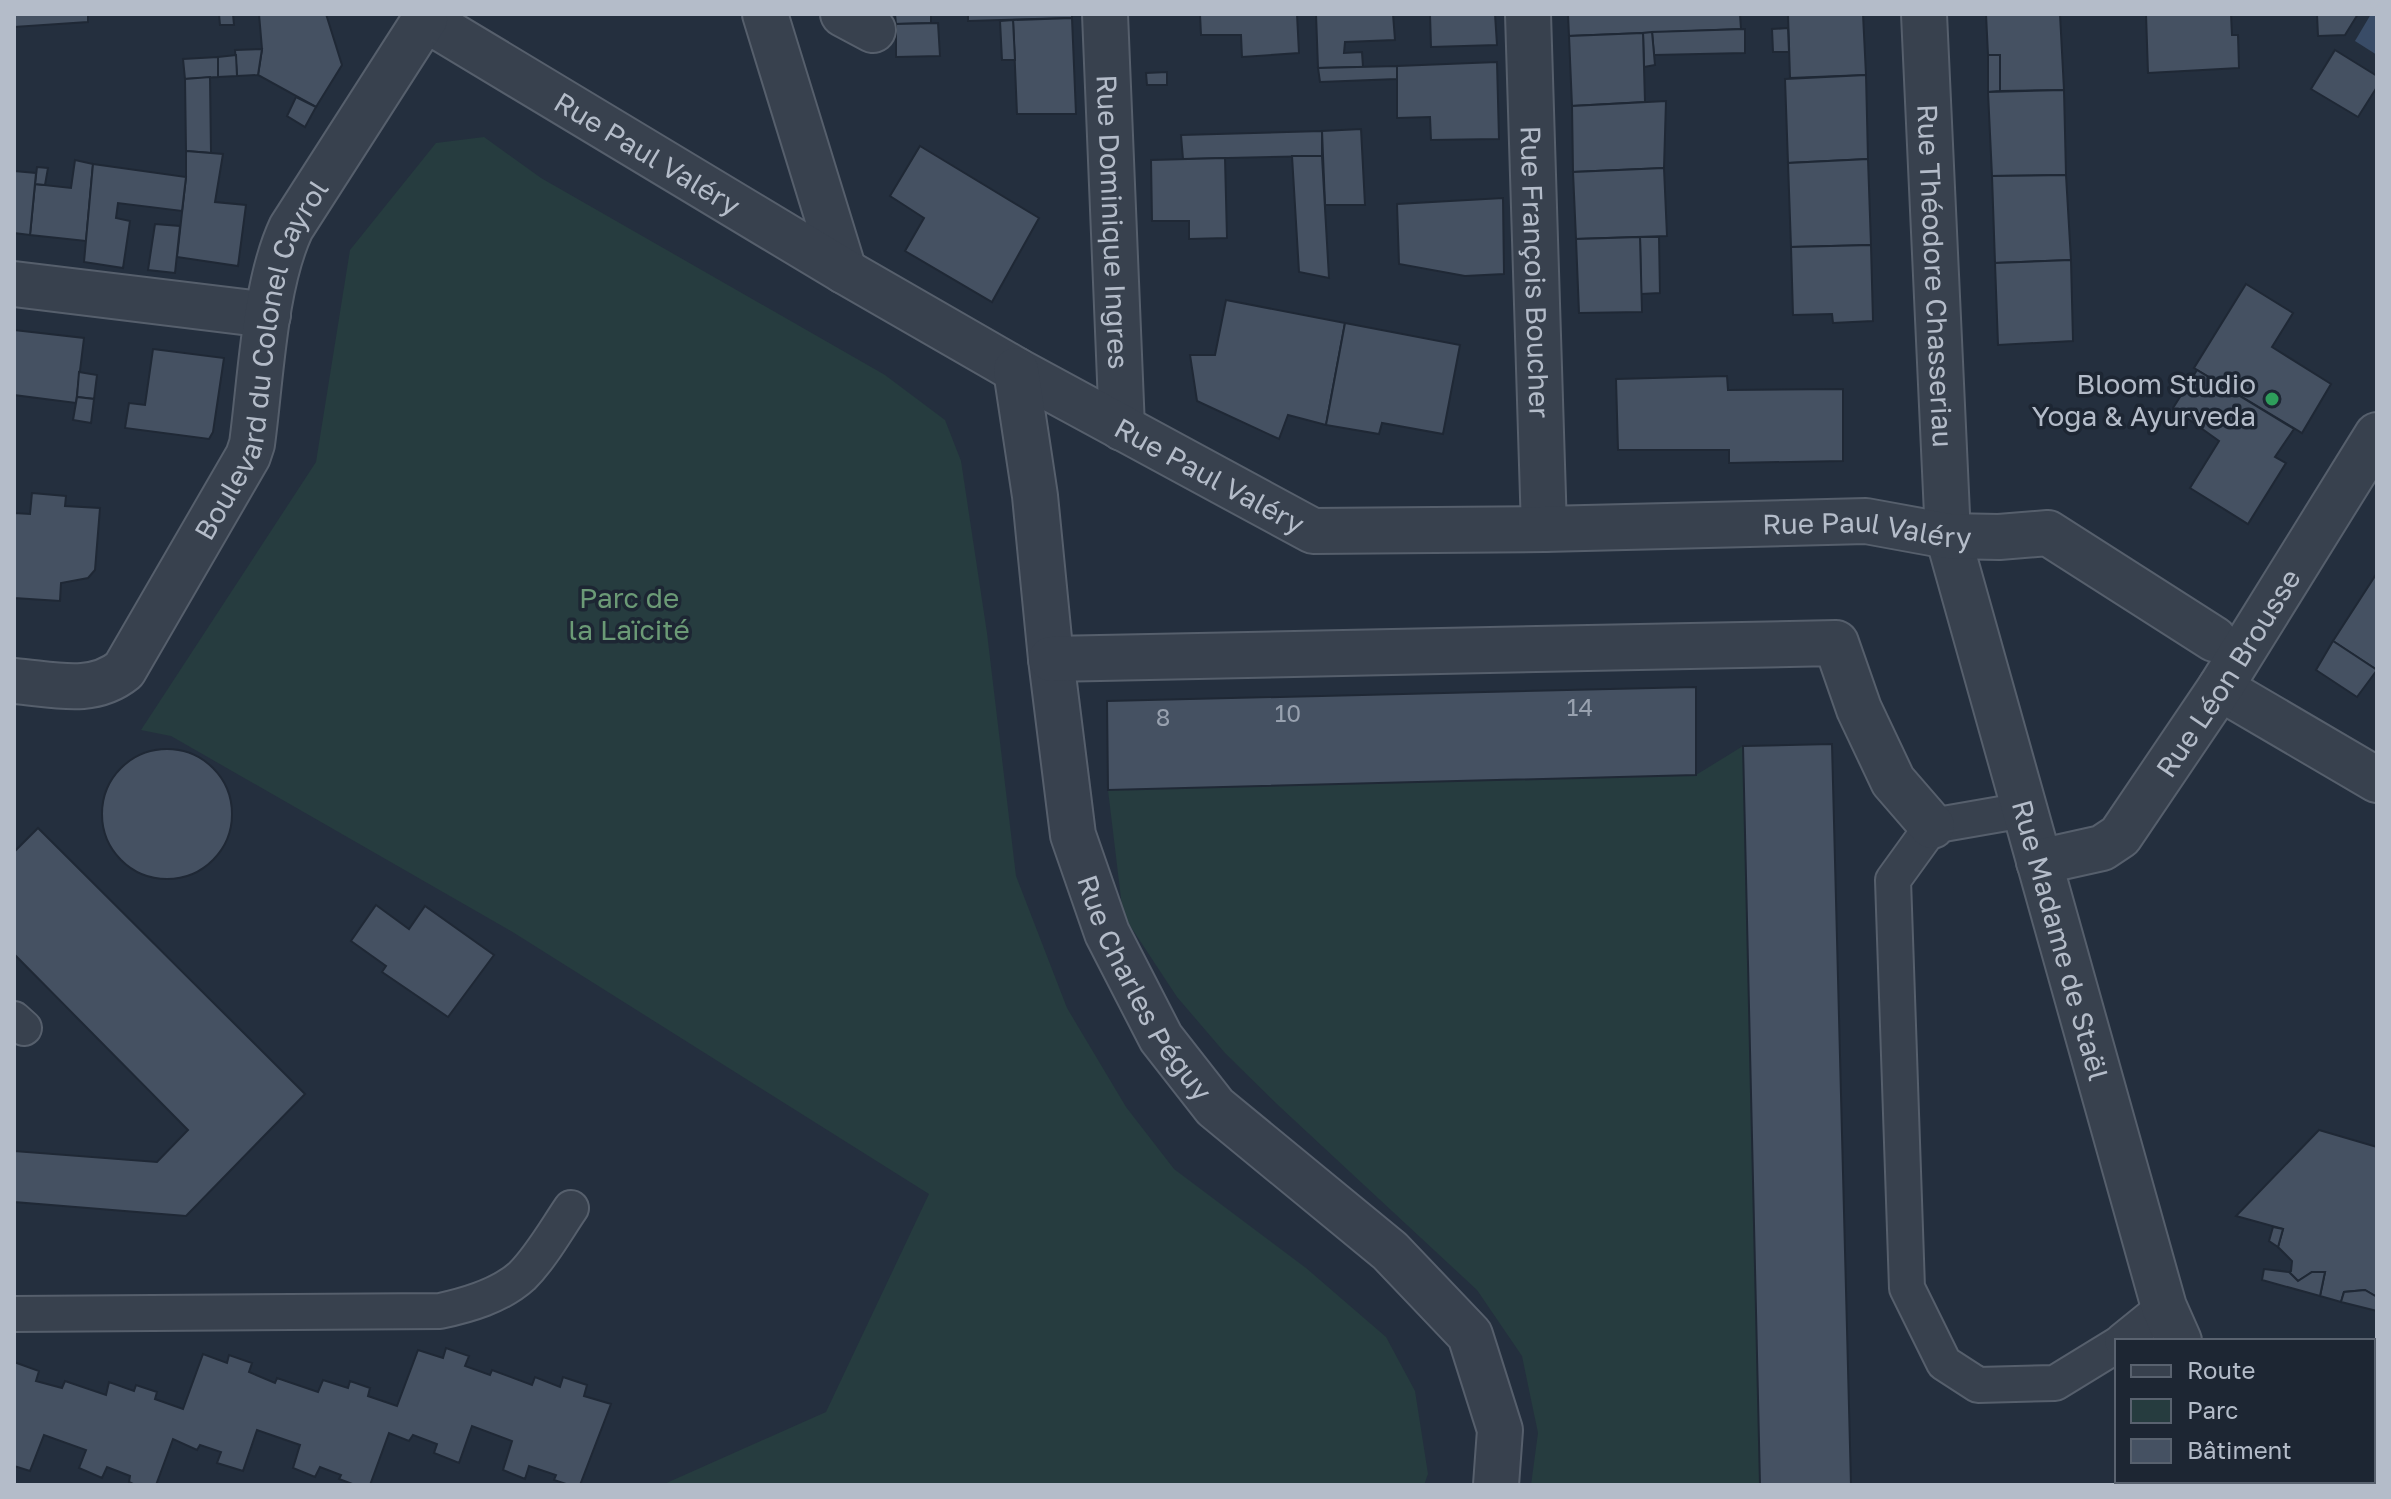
<svg xmlns="http://www.w3.org/2000/svg" width="2391" height="1499" viewBox="0 0 2391 1499" font-family="'Golos Text',sans-serif">
<style>
.green{fill:#263c3f}
.water{fill:#394c67}
.building{fill:#455162;stroke:#1f2835;stroke-width:2}
.lines{fill:none;stroke-linecap:round;stroke-linejoin:round}
.service-casing{stroke:#565f6c;stroke-width:38}
.minor-casing{stroke:#565f6c;stroke-width:48}
.service{stroke:#38414e;stroke-width:34}
.minor{stroke:#38414e;stroke-width:44}
.leisure-dot{fill:#2e9e5b;stroke:#1d2633;stroke-width:3}
.labels{text-anchor:middle;dominant-baseline:central;stroke-width:7;stroke-linejoin:round;paint-order:stroke}
.number-label{font-size:24px;fill:#98a1af}
.street-label{font-size:28px;fill:#b4bcc9;stroke:#1d2633}
.poi-label{font-size:28px;fill:#b4bcc9;stroke:#1d2633;text-anchor:end}
.park-label{font-size:28px;fill:#6b9a76;stroke:#1d2633}
</style>
<rect width="100%" height="100%" fill="#242f3e"/>
<!-- green -->
<g class="green">
<path d="M484,137L541,178L885,375L945,420L961,461L987,633L1016,876L1067,1008L1126,1107L1174,1169L1306,1268L1386,1337L1415,1391L1428,1474L1424,1485H662L826,1412L929,1194L511,931L171,736L141,730L316,462L350,250L436,143Z"/>
<path d="M1743,746L1760,1485H1531L1538,1433L1522,1356L1477,1290L1279,1106L1225,1053L1177,997L1123,915L1108,790L1696,775Z"/>
</g>
<!-- water -->
<path class="water" d="M2371,14H2377V55L2355,41Z"/>
<!-- building -->
<g class="building">
<path d="M14,14H88V22L14,27Z"/>
<path d="M219,14H233L234,25H220Z"/>
<path d="M259,14H326L342,65L316,107L258,75L262,49Z"/>
<path d="M895,14H931V23L896,24Z"/>
<path d="M968,14H1072V18L968,21Z"/>
<path d="M1200,14H1297L1299,53L1242,57L1241,35H1201Z"/>
<path d="M1316,14H1393L1395,40L1345,42L1344,53L1362,52L1363,67L1318,68Z"/>
<path d="M1430,14H1495L1497,45L1431,47Z"/>
<path d="M1568,14H1740L1741,29L1569,36Z"/>
<path d="M1788,14H1863L1866,75L1790,78Z"/>
<path d="M1986,14H2060L2064,90L2000,91V55H1988Z"/>
<path d="M2146,14H2231L2232,35H2238L2239,68L2148,73Z"/>
<path d="M2317,14H2358L2345,35L2318,36Z"/>
<path d="M1072,18L1076,114H1017L1013,20Z"/>
<path d="M1013,20L1015,60H1002L1000,21Z"/>
<path d="M938,23L940,56L896,57V24Z"/>
<path d="M1788,28L1789,52H1773L1772,29Z"/>
<path d="M1745,29V53L1654,55L1652,32Z"/>
<path d="M1652,32L1655,65L1644,67L1643,33Z"/>
<path d="M1643,33L1645,102L1572,106L1569,36Z"/>
<path d="M262,49L258,75L237,76L235,50Z"/>
<path d="M2335,50L2377,76V87L2358,117L2311,89Z"/>
<path d="M236,55L237,76L218,77V57Z"/>
<path d="M1988,55H2000V91L1988,92Z"/>
<path d="M218,57V77L185,79L183,59Z"/>
<path d="M1497,62L1499,139L1431,140L1430,117L1397,118V66Z"/>
<path d="M1397,66V79L1320,82L1318,68Z"/>
<path d="M1167,72V85H1147L1146,73Z"/>
<path d="M1866,75L1868,159L1788,163L1785,79Z"/>
<path d="M210,77L211,153L186,151L185,79Z"/>
<path d="M2064,90L2066,175L1992,176L1988,92Z"/>
<path d="M296,97L316,107L305,127L287,116Z"/>
<path d="M1666,101L1664,168L1573,172L1572,106Z"/>
<path d="M1361,129L1365,205H1325L1322,131Z"/>
<path d="M1322,131V156L1183,159L1181,135Z"/>
<path d="M920,146L1039,218L992,302L905,251L924,218L890,196Z"/>
<path d="M186,151L223,154L215,202L246,205L238,266L177,257L186,177Z"/>
<path d="M1292,156H1322L1329,278L1299,272Z"/>
<path d="M1225,158L1227,238L1189,239V221H1152L1151,160Z"/>
<path d="M1868,159L1871,245L1791,247L1788,163Z"/>
<path d="M75,160L93,164L86,241L30,235L35,184L71,188Z"/>
<path d="M93,164L186,177L182,211L118,203L116,218L130,221L123,268L84,262Z"/>
<path d="M37,167L48,168L45,185L35,184Z"/>
<path d="M1664,168L1667,236L1576,239L1573,172Z"/>
<path d="M14,171L36,173L30,235L14,233Z"/>
<path d="M2066,175L2071,260L1995,263L1992,176Z"/>
<path d="M1503,198L1504,274L1465,276L1399,264L1397,204Z"/>
<path d="M155,224L180,226L175,273L148,270Z"/>
<path d="M1640,237H1659L1660,293L1641,294Z"/>
<path d="M1640,237L1642,312L1579,313L1576,239Z"/>
<path d="M1871,245L1873,321L1833,323L1832,314L1793,315L1791,247Z"/>
<path d="M2071,260L2073,341L1998,345L1995,263Z"/>
<path d="M2246,284L2293,313L2272,347L2331,384L2302,433L2194,368Z"/>
<path d="M1226,300L1345,323L1326,425L1288,415L1279,439L1197,401L1190,355H1215Z"/>
<path d="M1345,323L1460,345L1443,434L1382,423L1379,434L1326,425Z"/>
<path d="M14,330L84,338L76,403L14,395Z"/>
<path d="M153,349L224,358L213,432L209,439L125,428L129,403L145,405Z"/>
<path d="M2197,370L2294,429L2275,457L2286,463L2248,524L2190,488L2219,441L2173,408Z"/>
<path d="M79,372L97,375L94,399L77,397Z"/>
<path d="M1727,376L1728,390L1843,389V461L1729,463V450H1618L1616,379Z"/>
<path d="M77,397L94,399L91,423L73,420Z"/>
<path d="M32,493L66,496L65,506L100,508L95,570L88,578L61,583L60,601L14,598V513L30,514Z"/>
<path d="M2377,573V670L2333,641Z"/>
<path d="M2333,641L2377,670L2357,697L2316,670Z"/>
<path d="M1696,687V775L1108,790L1107,701Z"/>
<path d="M1832,744L1851,1485H1760L1743,746Z"/>
<circle cx="167" cy="814" r="65"/>
<path d="M38,828L305,1094L186,1216L14,1202V1151L157,1162L188,1130L14,954V852Z"/>
<path d="M376,905L409,929L425,906L494,955L448,1017L382,972L386,966L351,941Z"/>
<path d="M2319,1130L2377,1147V1297L2365,1290L2344,1292L2341,1302L2320,1296L2325,1272H2312L2298,1281L2289,1272L2291,1271L2292,1261L2278,1247L2283,1229L2236,1216Z"/>
<path d="M2273,1227L2283,1229L2278,1247L2269,1241Z"/>
<path d="M2264,1269L2289,1272L2298,1281L2312,1272H2325L2320,1296L2262,1280Z"/>
<path d="M2365,1290L2377,1297V1311L2341,1302L2344,1292Z"/>
<path d="M446,1348L469,1356L465,1366L490,1375L492,1370L532,1385L535,1377L560,1387L563,1377L587,1385L584,1396L611,1404L580,1485H569L554,1480L556,1475L529,1466L525,1479L503,1470L512,1441L472,1426L459,1463L434,1453L437,1444L413,1435L409,1441L389,1433L370,1485H355L339,1479L341,1475L320,1467L315,1477L293,1468L300,1445L257,1430L243,1471L217,1463L221,1452L200,1445L197,1450L173,1439L156,1485H135L129,1482L130,1476L107,1467L102,1478L79,1468L86,1450L44,1435L30,1471L14,1466V1362L39,1371L36,1381L62,1388L65,1381L106,1395L109,1382L134,1391L136,1385L157,1392L155,1399L183,1409L203,1354L227,1363L229,1355L252,1363L249,1372L275,1383L277,1378L318,1392L323,1380L348,1388L350,1381L370,1388L368,1396L397,1406L418,1350L443,1358Z"/>
</g>
<g class="lines">
<!-- service casing -->
<g class="service-casing">
<g id="service">
<path d="M2024,810L1932,826L1893,880L1907,1288L1944,1363L1978,1385L2055,1383L2117,1345"/>
<path d="M14,1019L24,1028"/>
<path d="M14,1314L440,1311C468,1305 500,1296 522,1276C541,1257 556,1230 571,1208"/>
<path d="M2122,1341L2164,1307"/>
</g>
</g>
<!-- minor casing -->
<g class="minor-casing">
<g id="minor">
<path d="M765,14L844,271"/>
<path d="M843,14L873,30"/>
<path id="s1" d="M1105,14L1122,428"/>
<path id="s2" d="M1528,14L1544,529"/>
<path id="s3" d="M1924,14L1948,536L2164,1307L2179,1341"/>
<path id="s4" d="M425,19L844,271L1016,370L1313,531L1544,529L1866,521L1948,536L1999,537L2048,533L2214,639"/>
<path d="M14,284L268,315"/>
<path id="s5" d="M1016,370L1035,496L1051,659L1073,835L1107,933L1161,1038L1215,1107L1390,1251L1470,1335L1500,1430L1496,1485"/>
<path d="M1051,659L1836,643L1859,709L1893,781L1932,826"/>
<path id="s6" d="M14,681C53,684 92,696 124,670L248,456L252,444C261,378 264,286 291,228L425,19L423,14"/>
<path d="M2220,688L2377,780"/>
<path id="s7" d="M2039,862L2102,848L2120,836L2220,688L2377,435"/>
<path d="M2373,1400L2377,1401"/>
</g>
</g>
<!-- service -->
<use href="#service" class="service"/>
<!-- minor -->
<use href="#minor" class="minor"/>
</g>
<!-- markers -->
<circle class="leisure-dot" cx="2272" cy="399" r="8"/>
<g class="labels">
<!-- number labels -->
<g class="number-label">
<text x="1580" y="706">14</text>
<text x="1288" y="712">10</text>
<text x="1163" y="716">8</text>
</g>
<!-- street labels -->
<g class="street-label">
<text stroke="none"><textPath href="#s4" startOffset="260">Rue Paul Valéry</textPath></text>
<text stroke="none"><textPath href="#s1" startOffset="208">Rue Dominique Ingres</textPath></text>
<text stroke="none"><textPath href="#s2" startOffset="258">Rue François Boucher</textPath></text>
<text stroke="none"><textPath href="#s3" startOffset="262">Rue Théodore Chasseriau</textPath></text>
<text stroke="none"><textPath href="#s6" startOffset="458">Boulevard du Colonel Cayrol</textPath></text>
<text stroke="none"><textPath href="#s4" startOffset="908">Rue Paul Valéry</textPath></text>
<text stroke="none"><textPath href="#s4" startOffset="1580">Rue Paul Valéry</textPath></text>
<text stroke="none"><textPath href="#s7" startOffset="282">Rue Léon Brousse</textPath></text>
<text stroke="none"><textPath href="#s3" startOffset="942">Rue Madame de Staël</textPath></text>
<text stroke="none"><textPath href="#s5" startOffset="638">Rue Charles Péguy</textPath></text>
</g>
<!-- poi labels -->
<g class="poi-label">
<text x="2256" y="383">Bloom Studio<tspan x="2256" dy="32">Yoga &amp; Ayurveda</tspan></text>
</g>
<!-- park labels -->
<g class="park-label">
<text x="629" y="597">Parc de<tspan x="629" dy="32">la Laïcité</tspan></text>
</g>
</g>
<!-- border -->
<rect width="2391" height="1499" fill="none" stroke="#b4bcc9" stroke-width="32"/>
<!-- legend -->
<rect x="2115" y="1339" width="260" height="144" fill="#1d2633" stroke="#59626f" stroke-width="2"/>
<rect x="2131" y="1365" width="40" height="12" fill="#38414e" stroke="#59626f" stroke-width="2"/>
<text x="2187" y="1379" font-size="24" fill="#b4bcc9">Route</text>
<rect x="2131" y="1399" width="40" height="24" fill="#263c3f" stroke="#59626f" stroke-width="2"/>
<text x="2187" y="1419" font-size="24" fill="#b4bcc9">Parc</text>
<rect x="2131" y="1439" width="40" height="24" fill="#455162" stroke="#59626f" stroke-width="2"/>
<text x="2187" y="1459" font-size="24" fill="#b4bcc9">Bâtiment</text>
</svg>
